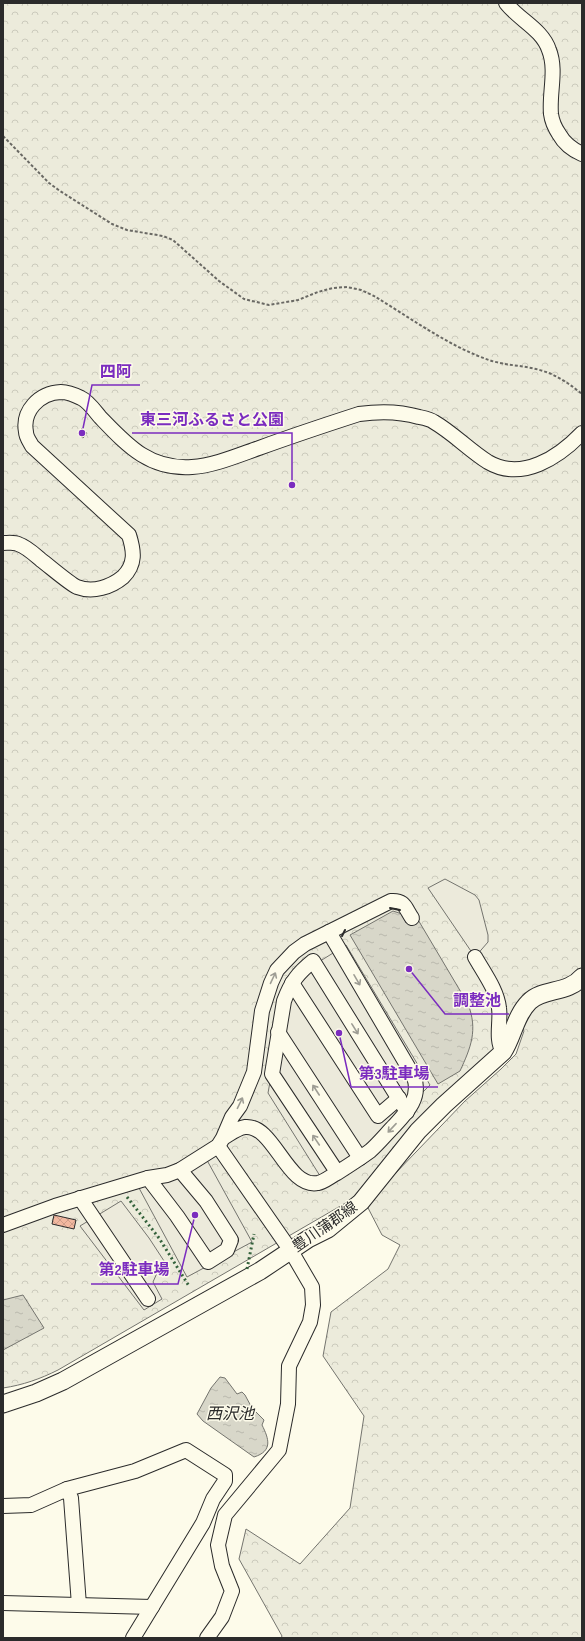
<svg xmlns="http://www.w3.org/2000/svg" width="585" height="1641" viewBox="0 0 585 1641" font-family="'Sofia Sans Condensed','Noto Sans JP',sans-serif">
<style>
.forest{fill:url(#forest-crowns);stroke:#74746e}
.parking{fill:#eceadb;stroke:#74746e}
.water{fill:url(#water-ripples);stroke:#74746e}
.building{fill:url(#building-cross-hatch);stroke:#2b2b2b}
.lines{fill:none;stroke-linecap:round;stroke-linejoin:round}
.minor-casing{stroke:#2b2b2b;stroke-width:16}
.major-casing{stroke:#2b2b2b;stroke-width:19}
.path{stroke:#6a6964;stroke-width:2;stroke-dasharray:3 2;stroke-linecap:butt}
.minor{stroke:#fdfbea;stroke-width:14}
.major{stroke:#fdfbea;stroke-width:17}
.hedge{stroke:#34623c;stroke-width:3;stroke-dasharray:2 3;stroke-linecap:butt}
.wall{stroke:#2b2b2b;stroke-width:2}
.oneway{stroke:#9e9d94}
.labels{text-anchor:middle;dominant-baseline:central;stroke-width:3;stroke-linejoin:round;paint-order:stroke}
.street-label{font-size:15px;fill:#2b2b2b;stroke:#fdfbea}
.water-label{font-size:16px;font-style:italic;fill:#2b2b2b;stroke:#fdfbea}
.leader{fill:none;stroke:#7b2cbf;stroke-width:1.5}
.callout-dot{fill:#7b2cbf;stroke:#fdfbea;stroke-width:1.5}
.callout-label{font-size:16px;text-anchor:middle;font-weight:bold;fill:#7b2cbf;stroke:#fdfbea;stroke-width:3;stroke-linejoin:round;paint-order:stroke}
</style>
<defs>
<pattern id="forest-crowns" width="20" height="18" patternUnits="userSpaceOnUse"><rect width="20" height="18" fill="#ecebdb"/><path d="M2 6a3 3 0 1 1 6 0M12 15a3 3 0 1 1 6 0" fill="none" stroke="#cbcabc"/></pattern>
<pattern id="water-ripples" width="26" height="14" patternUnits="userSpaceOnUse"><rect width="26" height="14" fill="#d8d7c9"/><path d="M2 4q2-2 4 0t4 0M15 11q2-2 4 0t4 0" fill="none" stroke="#bab9ad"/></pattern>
<pattern id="building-cross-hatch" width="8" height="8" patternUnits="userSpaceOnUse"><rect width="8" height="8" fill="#f2b8a0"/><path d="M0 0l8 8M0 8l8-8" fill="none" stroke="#d09e8a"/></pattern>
</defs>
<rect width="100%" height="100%" fill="#fdfbea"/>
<!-- forest -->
<path class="forest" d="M3,3H582V1638H281L282,1636L239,1559L246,1529L300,1564L350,1508L364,1416L323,1356L331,1312L388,1269L400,1245L382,1235L366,1204L465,1101L501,1069L516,1054L524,1031L514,1010L507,1031L491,1052L431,1108L397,1143L362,1190L349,1201L58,1370C40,1379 23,1385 3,1388Z"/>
<!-- parking -->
<g class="parking">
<path d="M445,879L475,895L479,900L488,935V942L475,957L428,888Z"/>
<path d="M346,945L430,1085L327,1187L268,1093L288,981Z"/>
<path d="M203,1153L252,1242L187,1277L139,1188Z"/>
<path d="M121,1201L149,1238L168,1267L157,1273L153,1282L162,1299L144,1310L80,1226Z"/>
</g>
<!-- water -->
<g class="water">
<path d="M393,911L402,914L406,923L417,918L468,1004C478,1030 471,1047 460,1071L438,1084L350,935Z"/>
<path d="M23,1295L44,1328L3,1350V1300Z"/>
<path d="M220,1377L225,1378L237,1394L242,1392L245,1395L252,1408L264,1420L262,1425C269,1439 273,1451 254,1457L203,1421L197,1414L211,1388Z"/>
</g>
<!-- building -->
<g class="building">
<path d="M82,428L87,433L83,438L78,434Z"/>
<path d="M54,1215L76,1220L74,1229L52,1224Z"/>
</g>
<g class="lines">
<!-- minor casing -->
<g class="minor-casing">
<g id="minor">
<path d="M506,3C519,20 542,29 549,50C557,70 549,93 551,114C552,122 555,128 559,134C564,143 573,150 582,154"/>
<path d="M3,543C8,543 14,542 18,544C27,547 34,554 41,560C48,565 70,584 77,587C93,593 111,587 123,577C136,564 134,551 129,535L32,446C30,442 26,437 26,432C22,411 39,393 61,392C67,392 75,395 81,398C88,401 95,411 100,417C127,445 149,470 192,467C213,466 239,455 259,448C292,436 325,425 359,414C380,411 399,411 419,417C424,418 430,419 434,422C453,433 469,450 488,462C522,482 559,457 582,433"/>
<path d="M329,932L391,901C405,900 405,908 412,918"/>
<path d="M475,957C484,973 497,990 499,1008C501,1022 495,1039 503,1052"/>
<path d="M292,983L378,1116L399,1098"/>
<path d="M278,1032L360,1158"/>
<path d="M337,1172L272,1074L284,1001C291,982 298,973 313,961L407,1112"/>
<path d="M148,1178L177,1216L208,1262L227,1250L231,1240L206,1201L180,1170"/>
<path d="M80,1198L148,1299"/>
<path d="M3,1225L55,1206L148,1178L167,1175L180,1170L218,1146L223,1138L232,1117L240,1106L254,1072L262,1011L271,983L277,970L294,952L305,944L329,932L414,1077C421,1097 408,1111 395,1125C387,1133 379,1143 370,1151C359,1159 348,1166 337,1173C331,1176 324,1182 318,1183C287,1189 274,1124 245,1127C237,1128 230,1134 223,1138"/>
<path d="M67,1489L135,1471L186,1450L225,1475V1481L213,1499L203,1523L133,1638"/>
<path d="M3,1506L31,1505L67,1489L71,1498L79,1605"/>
<path d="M3,1603L152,1607"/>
<path d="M207,1638L222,1617L232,1591L222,1566L218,1545L225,1515L279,1450L288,1404L289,1366L310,1322L313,1305L312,1287L291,1251L218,1146"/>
</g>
</g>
<!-- major casing -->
<g class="major-casing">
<path id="major" d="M3,1404L36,1393L63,1381L260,1271L308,1239L328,1229L361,1202L418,1131L444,1105L503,1052C513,1037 515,1016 529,1002C542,988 568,994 582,977"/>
</g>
<!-- path -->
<path class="path" d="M3,136L49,183L60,191L112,224L127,230L163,236L173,240L219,281L244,299L269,305L298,300L318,292L333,288L347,287L361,290L374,296C409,317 450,347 489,360C506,366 525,365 543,371C557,375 571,385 582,394"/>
<!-- minor -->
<use href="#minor" class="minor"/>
<!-- major -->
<use href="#major" class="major"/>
<!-- hedge -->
<g class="hedge">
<path d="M127,1197L159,1238L189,1286"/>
<path d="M247,1269L254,1234"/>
</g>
<!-- wall -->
<g class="wall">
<path d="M390,908L400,910"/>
<path d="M342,936L345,930"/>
</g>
</g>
<!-- one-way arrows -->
<defs><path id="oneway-shaft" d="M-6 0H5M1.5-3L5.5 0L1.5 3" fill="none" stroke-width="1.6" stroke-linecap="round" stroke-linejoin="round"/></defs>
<g class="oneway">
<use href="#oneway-shaft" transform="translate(273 978) rotate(-65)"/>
<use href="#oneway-shaft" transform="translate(357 980) rotate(60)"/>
<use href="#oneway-shaft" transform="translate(355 1029) rotate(58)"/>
<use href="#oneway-shaft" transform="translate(316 1090) rotate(-123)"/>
<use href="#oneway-shaft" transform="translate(240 1103) rotate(-64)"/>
<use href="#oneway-shaft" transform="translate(392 1128) rotate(133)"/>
<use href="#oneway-shaft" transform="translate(316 1140) rotate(-124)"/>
</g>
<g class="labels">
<!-- street labels -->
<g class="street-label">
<text transform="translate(325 1227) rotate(-35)">豊川蒲郡線</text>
</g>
<!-- water labels -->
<g class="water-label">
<text x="230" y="1414">西沢池</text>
</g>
</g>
<!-- callouts -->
<path class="leader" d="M82 433L92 385H140M292 485L292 433H132M409 969L445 1014H509M339 1033L351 1087H438M195 1215L178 1284H91"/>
<g class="callout-dot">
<circle cx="82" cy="433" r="4"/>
<circle cx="292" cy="485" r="4"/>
<circle cx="409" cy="969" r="4"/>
<circle cx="339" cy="1033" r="4"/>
<circle cx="195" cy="1215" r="4"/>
</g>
<g class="callout-label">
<text x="116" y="377">四阿</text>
<text x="212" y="425">東三河ふるさと公園</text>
<text x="477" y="1006">調整池</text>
<text x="394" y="1079">第3駐車場</text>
<text x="134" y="1275">第2駐車場</text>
</g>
<!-- border -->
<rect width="585" height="1641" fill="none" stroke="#2b2b2b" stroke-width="8"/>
</svg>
